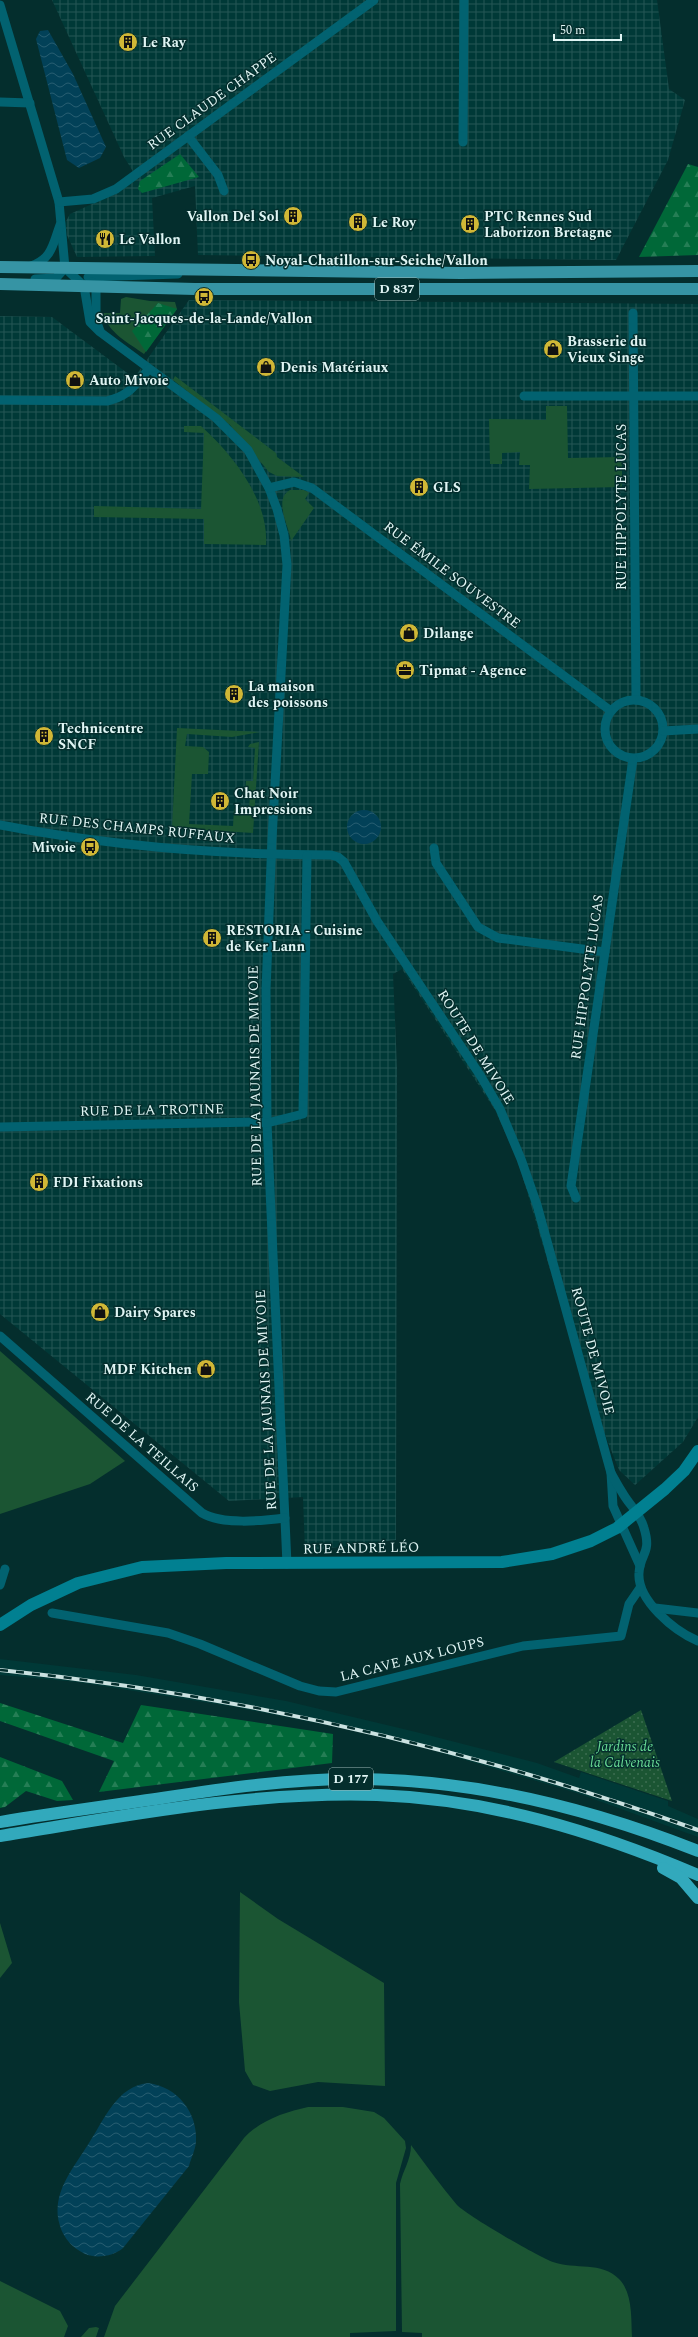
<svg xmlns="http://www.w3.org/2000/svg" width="698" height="2337" viewBox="0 0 698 2337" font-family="Spectral,serif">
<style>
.built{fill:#003937}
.industrial{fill:url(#industrial-grid)}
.grass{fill:#1b5533}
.forest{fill:url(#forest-firs)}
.park{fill:url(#park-dots)}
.water{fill:url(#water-waves)}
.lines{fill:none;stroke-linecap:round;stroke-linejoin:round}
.street{stroke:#026270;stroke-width:9}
.secondary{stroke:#018091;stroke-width:12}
.primary{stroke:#3694a4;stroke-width:12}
.highway{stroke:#32a9bc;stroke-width:12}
.rail-casing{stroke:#cae1e0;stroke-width:4}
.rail{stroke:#042e2d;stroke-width:2.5;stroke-dasharray:8;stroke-linecap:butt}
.labels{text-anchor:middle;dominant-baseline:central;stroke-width:3;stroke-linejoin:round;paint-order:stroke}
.shield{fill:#042e2d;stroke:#9eb9b8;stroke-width:1}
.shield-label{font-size:13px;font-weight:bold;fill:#e0f5f4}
.poi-label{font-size:14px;font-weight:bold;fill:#e0f5f4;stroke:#042e2d;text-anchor:start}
.street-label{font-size:14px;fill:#e0f5f4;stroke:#042e2d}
.park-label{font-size:14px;font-style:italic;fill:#69db95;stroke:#042e2d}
</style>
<defs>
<pattern id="industrial-grid" width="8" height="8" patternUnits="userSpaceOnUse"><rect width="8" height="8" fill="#003937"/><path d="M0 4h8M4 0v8" fill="none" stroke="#255655"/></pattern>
<pattern id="forest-firs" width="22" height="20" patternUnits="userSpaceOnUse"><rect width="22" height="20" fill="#006838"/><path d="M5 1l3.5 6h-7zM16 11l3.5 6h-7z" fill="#257e55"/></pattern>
<pattern id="park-dots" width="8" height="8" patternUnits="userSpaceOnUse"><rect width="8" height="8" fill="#1b5533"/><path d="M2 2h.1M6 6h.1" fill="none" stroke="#3c6e51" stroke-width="1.8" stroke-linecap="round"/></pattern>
<pattern id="water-waves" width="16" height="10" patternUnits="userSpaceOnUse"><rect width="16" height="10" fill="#024158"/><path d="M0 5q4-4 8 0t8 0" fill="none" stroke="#275d71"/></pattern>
</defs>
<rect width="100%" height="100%" fill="#042e2d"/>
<!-- built -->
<path class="built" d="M0,1659L136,1675L286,1701L416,1732L537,1763L579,1778L581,1772L668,1801V1806L698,1819V1837L577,1793L432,1750L352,1730L235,1707L77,1682L0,1675Z"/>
<!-- industrial -->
<g class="industrial">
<path d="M52,0H657L669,89L685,100L668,160L616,260L198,255L195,186L152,198L155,256L77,257L67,235L65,223L70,214L121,191L137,178L124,157Z"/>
<path d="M189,300L698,304V1417L683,1442L635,1485L619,1470L580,1371L518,1161L495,1110L402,969L393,974L397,1067L396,1540L305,1551L303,1497L229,1501L0,1314V316L52,317L134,378Z"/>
</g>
<!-- grass -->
<g class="grass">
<path d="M126,297L150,301L175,302L177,309L144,354C129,343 108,333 103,313H120L121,299Z"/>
<path d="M175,376L276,453L277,457L304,477L277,476L269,472L230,425L173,380Z"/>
<path d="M546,406H567L568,458L622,457V487L529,489L530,465H519L520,452L502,453V464H490L489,419L546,420Z"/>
<path d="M184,426H201C233,455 269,500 266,545L204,544V519L94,517V506L201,509L204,433L184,432Z"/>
<path d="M290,490H304L309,493L305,499L314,508L291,541C289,526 273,499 290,490Z"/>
<path d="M177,728L260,732L232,737L187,734L185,746L203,747L209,752L208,774H192L189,824L233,826L234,809H249L250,795L245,794L246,781H253L255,748L248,747L250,744L259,742L253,833L172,828Z"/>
<path d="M0,1351L125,1461L90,1484L0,1514Z"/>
<path d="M240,1892L278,1919L384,1983L385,2086L318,2082L270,2091L253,2085L245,2071L239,2002Z"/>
<path d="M0,1923L12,1963L0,1978Z"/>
<path d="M308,2107H343L374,2112L384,2118L405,2141L406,2148L396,2183V2331L350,2333V2337H104L115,2306L244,2138C261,2120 285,2112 308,2107Z"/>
<path d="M411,2145C426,2165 441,2186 457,2205C468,2216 537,2256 553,2262C575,2270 602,2261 619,2279C633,2293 631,2319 632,2337H422V2333L402,2332L400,2184C403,2170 411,2160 411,2145Z"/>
<path d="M0,2281L60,2311L68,2326L64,2337H0Z"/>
<path d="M96,2327L99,2328L96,2337H81L89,2328Z"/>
</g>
<!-- forest -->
<g class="forest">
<path d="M180,154L199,177L142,193L138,189L140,181Z"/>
<path d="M688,164L698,167V255L639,257Z"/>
<path d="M158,303L177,309L146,352L132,331Z"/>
<path d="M0,1703L123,1743L141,1705L333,1734L332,1763L99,1792L114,1761L0,1721Z"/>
<path d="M0,1757L62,1781L73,1800L57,1801L26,1791L5,1807L0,1808Z"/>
</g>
<!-- park -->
<path class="park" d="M641,1710L672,1801L554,1762Z"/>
<!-- water -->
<g class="water">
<path d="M48,30L73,74L106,147L100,158L79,168L67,160L36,39L40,31Z"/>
<circle cx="364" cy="827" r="17"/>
<path d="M148,2083C178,2087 198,2113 196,2142C195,2151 191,2158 189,2166L123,2248C114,2256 97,2259 85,2254C73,2248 64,2239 60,2226C50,2194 73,2169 89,2143C104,2120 117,2086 148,2083Z"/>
</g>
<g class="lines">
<!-- street -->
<g class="street">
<path d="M0,5L59,202L65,268L84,286"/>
<path d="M0,102L30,103"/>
<path d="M188,136L218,175L224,191"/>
<path d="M463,142L464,0"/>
<path d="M59,202L93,199L116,189L374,0"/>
<path d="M31,266C52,259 53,244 60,225"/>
<path d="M88,277L178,274"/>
<path d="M35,279L56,278L65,268"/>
<path d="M92,282L96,286V320L100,331"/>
<path d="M84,286L90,322L100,332L216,418L248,450L269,488L277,509L284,535L287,565L272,839L266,990L267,1123L287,1564"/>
<path d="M633,313L636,700"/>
<path d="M524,396H698"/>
<path d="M0,400L107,401C130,396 134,385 149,369"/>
<path d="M269,488L294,482L312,488L611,711"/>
<circle cx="634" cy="729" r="29"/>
<path d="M663,731L698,729"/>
<path d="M0,825C109,846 220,855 331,855L338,857L344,862L377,921L480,1075L500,1109L521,1159L537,1205L611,1473L613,1506L640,1566"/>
<path d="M434,848L436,863L478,927L498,938L605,952"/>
<path d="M0,1127L255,1122L267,1123L303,1114L307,856"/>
<path d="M576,1198L571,1186L633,759"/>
<path d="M0,1336L202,1513C223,1525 261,1521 285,1518"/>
<path d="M611,1473C615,1480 618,1486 622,1492C629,1505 640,1513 644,1528C652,1554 640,1553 639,1573C637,1600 674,1631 698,1641"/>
<path d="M0,1585L5,1569"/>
<path d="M655,1608L698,1613"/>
<path d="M52,1613L168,1633L200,1644L300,1686L319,1691L336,1692L523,1646L621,1636L629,1604L640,1588"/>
</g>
<!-- secondary -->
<path class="secondary" d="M0,1625L31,1605L78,1583L142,1567L226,1563L502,1562L552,1554L591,1541L617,1528L665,1489L684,1471L698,1451"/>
<!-- primary -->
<g class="primary">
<path d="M0,267L461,273L698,271"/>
<path d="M0,284L195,289H698"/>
</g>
<!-- highway -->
<g class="highway">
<path d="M0,1822C54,1813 108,1806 162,1798C226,1788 290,1779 354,1779C472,1779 589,1808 698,1851"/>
<path d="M0,1836C124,1816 251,1791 377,1795C489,1799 595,1831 698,1875"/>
<path d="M663,1868L681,1878L698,1898"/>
</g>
<!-- rail casing -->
<g class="rail-casing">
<path id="rail" d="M0,1670C241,1695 470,1748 698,1830"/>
</g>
<!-- rail -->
<use href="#rail" class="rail"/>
</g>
<!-- icons -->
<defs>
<g id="building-disc" transform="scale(1)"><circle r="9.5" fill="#d0b736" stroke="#042e2d"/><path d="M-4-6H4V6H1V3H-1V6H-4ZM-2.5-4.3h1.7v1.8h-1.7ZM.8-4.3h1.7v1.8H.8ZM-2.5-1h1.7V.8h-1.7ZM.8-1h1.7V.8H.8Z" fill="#111"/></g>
<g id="restaurant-disc" transform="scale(1)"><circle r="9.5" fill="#d0b736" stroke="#042e2d"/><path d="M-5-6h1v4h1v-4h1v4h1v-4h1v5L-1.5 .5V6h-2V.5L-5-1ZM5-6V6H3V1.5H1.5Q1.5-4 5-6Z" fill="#111"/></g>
<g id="bus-disc" transform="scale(1)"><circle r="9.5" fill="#d0b736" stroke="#042e2d"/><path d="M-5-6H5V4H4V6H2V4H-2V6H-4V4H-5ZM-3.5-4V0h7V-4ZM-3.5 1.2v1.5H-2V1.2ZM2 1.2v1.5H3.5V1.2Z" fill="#111"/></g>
<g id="shop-disc" transform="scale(1)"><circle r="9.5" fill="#d0b736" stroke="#042e2d"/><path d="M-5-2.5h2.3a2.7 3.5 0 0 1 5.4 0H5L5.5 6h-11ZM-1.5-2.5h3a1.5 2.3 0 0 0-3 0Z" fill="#111"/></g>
<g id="office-disc" transform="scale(1)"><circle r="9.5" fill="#d0b736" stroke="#042e2d"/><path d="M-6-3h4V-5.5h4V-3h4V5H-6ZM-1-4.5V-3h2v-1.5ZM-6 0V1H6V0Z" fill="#111"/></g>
</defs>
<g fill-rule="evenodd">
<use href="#building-disc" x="128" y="42"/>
<use href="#building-disc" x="293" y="216"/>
<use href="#building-disc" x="358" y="222"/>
<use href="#building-disc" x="470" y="224"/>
<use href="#restaurant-disc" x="105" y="239"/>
<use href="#bus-disc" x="251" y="260"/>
<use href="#bus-disc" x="204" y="297"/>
<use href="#shop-disc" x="553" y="349"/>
<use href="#shop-disc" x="266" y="367"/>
<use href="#shop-disc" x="75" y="380"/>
<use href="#building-disc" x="419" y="487"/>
<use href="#shop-disc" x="409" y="633"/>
<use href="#office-disc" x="405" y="670"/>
<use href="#building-disc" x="234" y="694"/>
<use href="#building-disc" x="44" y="736"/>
<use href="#building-disc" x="220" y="801"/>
<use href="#bus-disc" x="90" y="847"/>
<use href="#building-disc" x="212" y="938"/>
<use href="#building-disc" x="39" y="1182"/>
<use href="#shop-disc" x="100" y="1312"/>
<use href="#shop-disc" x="206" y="1369"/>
</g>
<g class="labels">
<!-- shield labels -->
<g class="shield">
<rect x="375" y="278" width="44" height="22" rx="3"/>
<rect x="329" y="1768" width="44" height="22" rx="3"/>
</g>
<g class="shield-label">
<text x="397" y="289">D 837</text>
<text x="351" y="1779">D 177</text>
</g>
<!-- poi labels -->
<g class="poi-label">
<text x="142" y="42">Le Ray</text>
<text x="279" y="216" text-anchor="end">Vallon Del Sol</text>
<text x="484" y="216">PTC Rennes Sud<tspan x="484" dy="16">Laborizon Bretagne</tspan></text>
<text x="372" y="222">Le Roy</text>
<text x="119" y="239">Le Vallon</text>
<text x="265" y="260">Noyal-Chatillon-sur-Seiche/Vallon</text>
<text x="204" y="318" text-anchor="middle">Saint-Jacques-de-la-Lande/Vallon</text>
<text x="567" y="341">Brasserie du<tspan x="567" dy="16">Vieux Singe</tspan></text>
<text x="280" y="367">Denis Matériaux</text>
<text x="89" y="380">Auto Mivoie</text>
<text x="433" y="487">GLS</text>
<text x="423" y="633">Dilange</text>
<text x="419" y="670">Tipmat - Agence</text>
<text x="248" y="686">La maison<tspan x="248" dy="16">des poissons</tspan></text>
<text x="58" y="728">Technicentre<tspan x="58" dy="16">SNCF</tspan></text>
<text x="234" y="793">Chat Noir<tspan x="234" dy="16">Impressions</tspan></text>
<text x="76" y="847" text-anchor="end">Mivoie</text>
<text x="226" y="930">RESTORIA - Cuisine<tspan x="226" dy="16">de Ker Lann</tspan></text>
<text x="53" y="1182">FDI Fixations</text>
<text x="114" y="1312">Dairy Spares</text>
<text x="192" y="1369" text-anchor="end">MDF Kitchen</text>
</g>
<!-- street labels -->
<g class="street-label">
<text transform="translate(212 101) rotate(-36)">RUE CLAUDE CHAPPE</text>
<text transform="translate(621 507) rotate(-90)">RUE HIPPOLYTE LUCAS</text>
<text transform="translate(452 575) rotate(37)">RUE ÉMILE SOUVESTRE</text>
<text transform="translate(137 828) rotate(6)">RUE DES CHAMPS RUFFAUX</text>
<text transform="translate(587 977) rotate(-82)">RUE HIPPOLYTE LUCAS</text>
<text transform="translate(476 1047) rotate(58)">ROUTE DE MIVOIE</text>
<text transform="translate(255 1076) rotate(-91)">RUE DE LA JAUNAIS DE MIVOIE</text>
<text transform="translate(152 1110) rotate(-1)">RUE DE LA TROTINE</text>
<text transform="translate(593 1351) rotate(75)">ROUTE DE MIVOIE</text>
<text transform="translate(266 1400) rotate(-93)">RUE DE LA JAUNAIS DE MIVOIE</text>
<text transform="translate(142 1442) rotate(41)">RUE DE LA TEILLAIS</text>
<text transform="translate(361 1548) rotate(-1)">RUE ANDRÉ LÉO</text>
<text transform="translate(412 1659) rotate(-14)">LA CAVE AUX LOUPS</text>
</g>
<!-- park labels -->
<g class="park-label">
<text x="625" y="1746">Jardins de<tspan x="625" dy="16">la Calvenais</tspan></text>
</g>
</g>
<!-- scale -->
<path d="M554 34v6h67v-6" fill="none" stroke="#e0f5f4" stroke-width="2"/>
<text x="560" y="34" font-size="12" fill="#e0f5f4" stroke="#042e2d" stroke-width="3" paint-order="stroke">50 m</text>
</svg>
